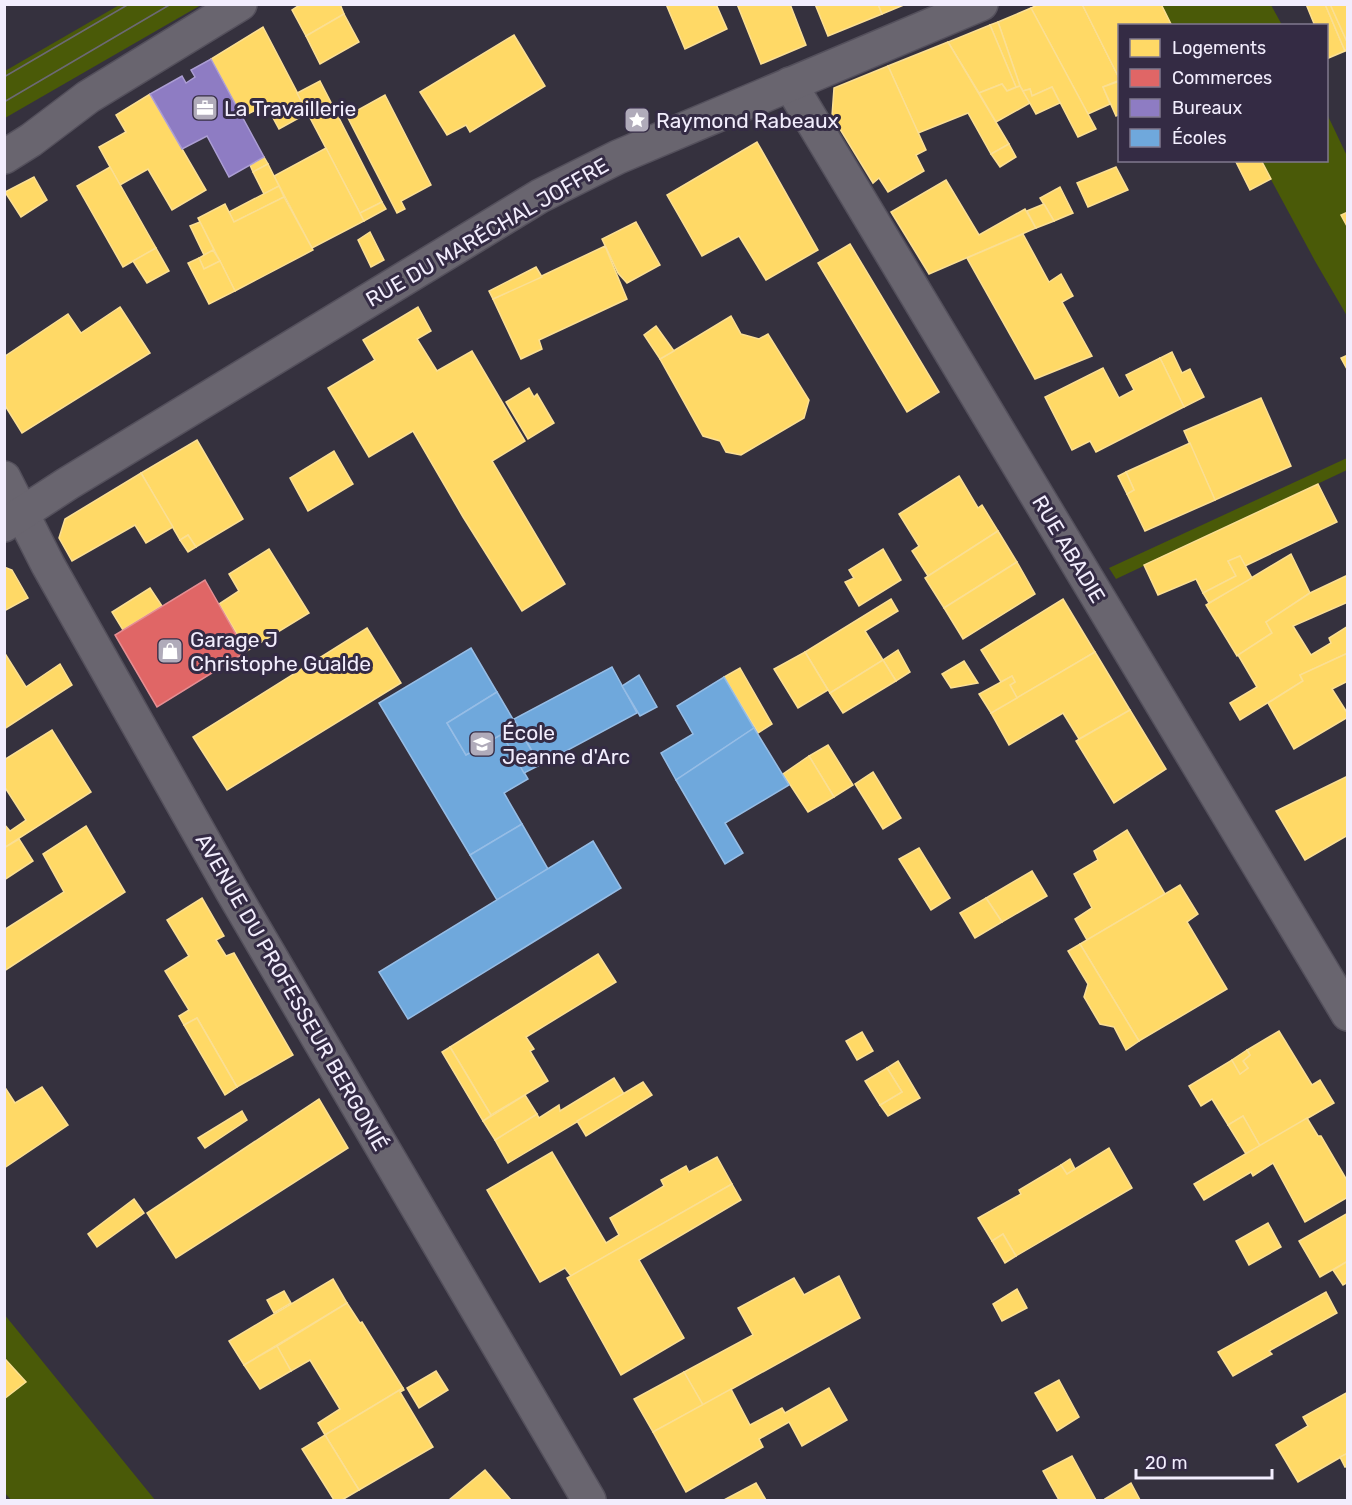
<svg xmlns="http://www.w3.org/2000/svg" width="1352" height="1505" viewBox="0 0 1352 1505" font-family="Rubik,sans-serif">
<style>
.green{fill:#4a5a08}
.homes{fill:#ffd966;stroke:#fbdf93;stroke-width:1.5}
.shops{fill:#e06666;stroke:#e58e93;stroke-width:1.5}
.offices{fill:#8e7cc3;stroke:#ac9ed4;stroke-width:1.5}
.schools{fill:#6fa8dc;stroke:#96bde6;stroke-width:1.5}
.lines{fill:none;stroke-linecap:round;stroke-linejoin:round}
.minor-casing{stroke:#54505c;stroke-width:36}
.minor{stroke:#69656f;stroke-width:33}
.tram{stroke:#6c6974;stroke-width:1.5}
.labels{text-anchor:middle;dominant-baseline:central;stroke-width:6;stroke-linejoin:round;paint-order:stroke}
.poi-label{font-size:21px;fill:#f2edfd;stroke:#342b44;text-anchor:start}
.street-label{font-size:21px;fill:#f2edfd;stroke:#342b44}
</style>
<rect width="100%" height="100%" fill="#35313e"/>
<!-- green -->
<g class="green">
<path d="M121,4L201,5L5,118V71Z"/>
<path d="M1161,5H1271L1282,25H1172Z"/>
<path d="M1327,114L1347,156V316L1315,261L1261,161L1326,160Z"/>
<path d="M1347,458V470L1116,579L1109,568Z"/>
<path d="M4,1314L155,1500H11L5,1493Z"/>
</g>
<!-- homes -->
<g class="homes">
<path d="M301,4H340L344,14L306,36L292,10Z"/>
<path d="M666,4H716L727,29L685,49Z"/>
<path d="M790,4L806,45L761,64L737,4Z"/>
<path d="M815,4H878L882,14L828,36Z"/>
<path d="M878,4H906L882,14Z"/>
<path d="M1039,4H1082L1120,80L1103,87L1110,104L1088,114L1031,8Z"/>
<path d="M1082,4H1161L1172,26H1120V80Z"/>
<path d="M1306,4H1325L1345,51L1326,59V26H1315Z"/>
<path d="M1325,4H1330L1348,44V48L1345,51Z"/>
<path d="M1330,4H1348V44Z"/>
<path d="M1031,8L1096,129L1078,137L1052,87L1032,96L1030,89L1023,91L1020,86L998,22Z"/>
<path d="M344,14L359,42L320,64L306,36Z"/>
<path d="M998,22L1020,86L1016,87L990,25Z"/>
<path d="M990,25L1016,87L1007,91L1002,84L979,93L948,42Z"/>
<path d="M263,27L308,113L279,129L266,105L242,117L211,59Z"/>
<path d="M514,35L545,86L470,132L466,125L447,135L420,92Z"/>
<path d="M948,42L1009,144L991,154L968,113L918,133L888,66Z"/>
<path d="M888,66L926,150L916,155L924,171L888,192L879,178L873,183L832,116L834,88Z"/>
<path d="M320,81L382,202L360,213L297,93Z"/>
<path d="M1120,81V114L1116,116L1103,87Z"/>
<path d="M1002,84L1007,91L1020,86L1030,103L996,122L979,93Z"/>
<path d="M1052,87L1060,103L1036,114L1023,91L1030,89L1032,96Z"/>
<path d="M150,94L206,190L172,210L148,169L120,185L99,147L126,132L116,115Z"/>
<path d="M385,95L431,185L401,201L405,209L397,213L347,116Z"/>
<path d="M757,142L818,250L766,280L739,236L702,256L667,195Z"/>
<path d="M1009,144L1016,157L1000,167L991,154Z"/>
<path d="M326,148L364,221L312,248L274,176Z"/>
<path d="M264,157L268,164L253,172L250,165Z"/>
<path d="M1235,160H1261L1271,179L1250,190Z"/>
<path d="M268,164L279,186L264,194L253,172Z"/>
<path d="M110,167L156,248L123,267L77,186Z"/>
<path d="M1116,167L1128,190L1088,207L1077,183Z"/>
<path d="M34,177L47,200L21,217L5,192Z"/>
<path d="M946,180L979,235L1025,209L1036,228L929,274L891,212Z"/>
<path d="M279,186L284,197L234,222L229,212Z"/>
<path d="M1060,187L1073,213L1054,221L1040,198Z"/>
<path d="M284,197L313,250L235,291L198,218L225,204L234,222Z"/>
<path d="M382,202L386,209L364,221L360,213Z"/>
<path d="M1044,204L1054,221L1036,228L1027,211Z"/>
<path d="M1348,212V228L1341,215Z"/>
<path d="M200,222L214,250L204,255L190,226Z"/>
<path d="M636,222L660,265L627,283L618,273L602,239Z"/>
<path d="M370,232L384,260L371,267L358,240Z"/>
<path d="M1023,234L1049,282L1061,274L1073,296L1062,302L1092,356L1035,379L967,258Z"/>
<path d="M850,244L939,392L907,412L818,263Z"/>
<path d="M605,246L627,299L539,340L542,349L521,359L493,299Z"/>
<path d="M156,248L169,271L147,283L133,261Z"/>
<path d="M213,250L220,261L204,269L199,258Z"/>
<path d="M199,258L204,269L220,261L235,291L209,304L188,263Z"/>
<path d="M536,267L542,277L493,299L489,291Z"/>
<path d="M120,307L150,353L22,433L4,404V357L68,314L81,333Z"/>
<path d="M418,307L431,331L417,339L437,371L472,351L525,441L492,461L565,584L522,611L463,517L413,431L369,457L328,388L375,360L363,340Z"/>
<path d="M731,316L741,334L759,339L768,334L809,400L804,418L741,455L726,452L720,441L703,436L660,359Z"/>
<path d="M656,326L674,351L660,359L644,335Z"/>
<path d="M1172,352L1182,373L1190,369L1204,397L1184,407L1160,358Z"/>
<path d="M1348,355V371L1341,358Z"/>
<path d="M1160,358L1184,407L1096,452L1090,441L1072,450L1045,397L1103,368L1119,398L1134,390L1126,375Z"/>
<path d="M529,388L534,397L537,394L554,423L528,439L506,402Z"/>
<path d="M1261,398L1291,466L1215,500L1184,431Z"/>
<path d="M197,440L243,519L196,547L188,535L180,540L141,473Z"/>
<path d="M1190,443L1215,500L1145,531L1127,494L1134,490L1126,472Z"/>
<path d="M334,451L353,484L308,511L290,478Z"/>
<path d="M1126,472L1134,490L1127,494L1118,476Z"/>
<path d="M141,473L173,527L146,543L135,525L72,561L59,538L65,519Z"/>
<path d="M959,476L978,508L982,505L998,531L928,576L912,551L919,546L899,514Z"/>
<path d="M1318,484L1337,522L1245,566L1240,556L1228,561L1236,576L1203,593L1196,579L1158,595L1144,565Z"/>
<path d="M998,531L1017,562L944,608L925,578Z"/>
<path d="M188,535L196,547L188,552L180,540Z"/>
<path d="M269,549L309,613L247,651L219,604L239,591L229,574Z"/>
<path d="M883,549L901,580L859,606L845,582L854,578L849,570Z"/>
<path d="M1291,554L1310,593L1266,622L1272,633L1237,656L1206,605Z"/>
<path d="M1240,556L1252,578L1209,603L1203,593L1236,576L1228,561Z"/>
<path d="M1017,562L1035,594L963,639L944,608Z"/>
<path d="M4,567L12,570L28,598L4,611Z"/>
<path d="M1348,575V602L1293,626L1311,655L1331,643L1329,638L1348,626V653L1300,675L1303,681L1240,720L1230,703L1257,687L1238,655L1272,633L1266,622L1310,593Z"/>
<path d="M150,588L162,606L123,630L112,612Z"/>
<path d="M891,599L898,611L865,631L883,660L830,693L805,652Z"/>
<path d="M1063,599L1095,652L1017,698L1010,685L1015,682L1012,676L1001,682L981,650Z"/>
<path d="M367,628L401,683L227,790L193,737Z"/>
<path d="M898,650L910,672L896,681L883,660Z"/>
<path d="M4,652L26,687L60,664L72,685L4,729Z"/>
<path d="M805,652L828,690L798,708L774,669Z"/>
<path d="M1095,652L1130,710L1079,739L1063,713L1009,745L991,713Z"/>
<path d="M1348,653V681L1332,689L1348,714V717L1294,749L1268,703L1303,681L1300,675Z"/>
<path d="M883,660L896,681L843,713L830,693Z"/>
<path d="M964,661L978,683L951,688L942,674Z"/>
<path d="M740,668L772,724L758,733L724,677Z"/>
<path d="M1012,676L1015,682L1010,685L1017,698L991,713L979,694Z"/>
<path d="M1130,710L1166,769L1114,803L1076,741Z"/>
<path d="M52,730L91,792L4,848V824L10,831L26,820L4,786V760Z"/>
<path d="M828,745L853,785L834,797L809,756Z"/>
<path d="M809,756L834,797L808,812L783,774Z"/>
<path d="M873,772L901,818L883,829L855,784Z"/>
<path d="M1348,776V835L1305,860L1276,811Z"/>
<path d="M86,826L125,892L4,971V930L64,892L43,854Z"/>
<path d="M1127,830L1165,894L1087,940L1075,919L1092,908L1074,874L1098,860L1094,851Z"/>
<path d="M19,839L33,861L4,880V848Z"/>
<path d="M919,848L950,898L931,910L899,859Z"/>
<path d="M1032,871L1047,896L1002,922L986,898Z"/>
<path d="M1180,885L1198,914L1187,922L1227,989L1139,1041L1080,944Z"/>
<path d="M202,898L224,936L216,940L226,956L234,953L293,1055L237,1087L197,1018L184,1025L179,1016L189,1010L165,971L189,956L167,920Z"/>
<path d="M986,898L1002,922L975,938L960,913Z"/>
<path d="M1080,944L1139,1041L1126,1050L1114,1027L1100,1024L1084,997L1088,984L1068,951Z"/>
<path d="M598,954L616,982L526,1037L534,1049L530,1051L548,1081L491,1115L450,1047Z"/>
<path d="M197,1018L237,1087L225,1095L184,1025Z"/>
<path d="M1279,1031L1312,1085L1320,1080L1334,1103L1260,1146L1243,1116L1228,1125L1212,1099L1201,1106L1189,1086L1232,1060L1240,1074L1248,1068L1243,1061L1250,1055L1247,1050Z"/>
<path d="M862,1032L873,1051L857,1060L846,1041Z"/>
<path d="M450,1047L491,1115L483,1121L442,1052Z"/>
<path d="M1247,1050L1250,1055L1243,1061L1248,1068L1240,1074L1232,1060Z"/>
<path d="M898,1061L920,1098L888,1116L880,1105L902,1092L887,1068Z"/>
<path d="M887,1068L902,1092L880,1105L865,1081Z"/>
<path d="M614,1078L624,1094L508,1163L495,1140L537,1114L539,1118L559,1105L560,1111Z"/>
<path d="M643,1082L652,1095L586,1136L577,1121Z"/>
<path d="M4,1086L15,1103L42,1087L68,1125L4,1168Z"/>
<path d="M525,1095L537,1114L495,1140L483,1121Z"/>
<path d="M319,1099L348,1148L176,1258L147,1213Z"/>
<path d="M242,1111L247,1120L205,1148L198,1138Z"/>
<path d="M1243,1116L1260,1146L1246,1154L1228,1125Z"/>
<path d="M1307,1118L1318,1136H1321L1348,1182V1197L1305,1222L1273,1163L1253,1176L1251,1172L1204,1200L1194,1184Z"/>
<path d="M1109,1148L1132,1188L1016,1256L1003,1234L992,1241L978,1218L1021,1194L1019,1190L1061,1165L1067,1174Z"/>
<path d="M552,1152L606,1243L619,1235L610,1218L664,1186L661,1180L686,1166L689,1172L717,1157L732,1184L571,1276L565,1268L540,1282L487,1190Z"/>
<path d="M1070,1159L1075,1169L1067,1174L1061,1165Z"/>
<path d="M732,1184L741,1200L639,1260L684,1338L621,1375L567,1278Z"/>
<path d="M134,1199L144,1213L97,1247L88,1234Z"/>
<path d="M1348,1213V1261L1320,1277L1299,1241Z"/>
<path d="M1268,1223L1281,1247L1249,1265L1236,1241Z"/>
<path d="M1003,1234L1016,1256L1005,1263L992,1241Z"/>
<path d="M1348,1261V1282L1343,1285L1333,1270Z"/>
<path d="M839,1276L860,1318L703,1405L684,1372L753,1335L738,1308L794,1278L804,1295Z"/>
<path d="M333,1279L347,1303L244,1365L229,1341Z"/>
<path d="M1017,1289L1027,1308L1002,1321L993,1304Z"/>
<path d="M284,1291L291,1303L274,1313L267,1300Z"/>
<path d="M1326,1292L1337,1313L1269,1351L1272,1354L1233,1376L1218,1352Z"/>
<path d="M347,1303L360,1323L362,1322L403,1388L325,1435L318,1423L340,1409L310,1360L291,1371L277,1346Z"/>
<path d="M277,1346L291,1371L260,1389L244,1365Z"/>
<path d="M6,1360L26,1382L4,1399V1361Z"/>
<path d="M436,1371L448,1390L419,1408L407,1388Z"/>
<path d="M684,1372L703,1405L653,1432L634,1399Z"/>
<path d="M1059,1380L1079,1417L1057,1431L1035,1393Z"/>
<path d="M403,1388L404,1390L400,1392L433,1447L359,1490L325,1435Z"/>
<path d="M829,1388L847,1420L802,1446L789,1422L759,1439L763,1447L686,1492L653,1432L731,1389L750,1425L782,1408L785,1413Z"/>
<path d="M1348,1392V1453L1298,1482L1276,1445L1308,1426L1303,1417Z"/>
<path d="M325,1435L359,1490L342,1500H334L302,1449Z"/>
<path d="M1348,1453V1466L1345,1467L1340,1457Z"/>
<path d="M1072,1456L1096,1500H1059L1043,1471Z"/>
<path d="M485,1470L511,1500H449Z"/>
<path d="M756,1483L766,1500H724Z"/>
<path d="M1131,1483L1140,1500H1106L1105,1499Z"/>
</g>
<!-- shops -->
<path class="shops" d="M205,580L246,652L157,707L115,635Z"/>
<!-- offices -->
<path class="offices" d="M211,59L264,157L229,177L207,136L182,149L150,94L182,76L186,83L195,77L191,70Z"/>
<!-- schools -->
<g class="schools">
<path d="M471,648L497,692L447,723L466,755L502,734L528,779L504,793L522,824L470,855L379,703Z"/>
<path d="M612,667L637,713L540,765L514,719Z"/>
<path d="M639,675L657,707L640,716L622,686Z"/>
<path d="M724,677L754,728L676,780L661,753L693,734L677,706Z"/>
<path d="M497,692L540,765L524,773L502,734L466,755L447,723Z"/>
<path d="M754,728L789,785L725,823L743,853L725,864L676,780Z"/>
<path d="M522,824L548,869L497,900L470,855Z"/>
<path d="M593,841L621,888L408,1019L379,972Z"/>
</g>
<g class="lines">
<!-- minor casing -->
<g class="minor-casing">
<g id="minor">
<path d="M790,84L1348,1014"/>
<path d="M4,157L31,140L88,97L240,4"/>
<path d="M4,478L48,565L232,891L589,1500"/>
<path d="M4,525L67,484L540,196L618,157L981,4"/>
</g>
</g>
<!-- minor -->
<use href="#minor" class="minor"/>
<!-- tram -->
<g class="tram">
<path d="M4,77L129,4"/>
<path d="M4,102L171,4"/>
</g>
</g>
<!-- icons -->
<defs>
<g id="office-square" transform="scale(1.35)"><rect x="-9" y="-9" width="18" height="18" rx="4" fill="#b0abba" stroke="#342b44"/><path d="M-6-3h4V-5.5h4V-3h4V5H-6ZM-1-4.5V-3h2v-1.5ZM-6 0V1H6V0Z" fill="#fff"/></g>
<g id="sight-square" transform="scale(1.35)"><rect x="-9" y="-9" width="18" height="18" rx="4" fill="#b0abba" stroke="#342b44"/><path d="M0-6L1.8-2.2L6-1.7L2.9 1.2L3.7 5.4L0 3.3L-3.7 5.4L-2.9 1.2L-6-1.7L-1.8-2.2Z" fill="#fff"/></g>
<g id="shop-square" transform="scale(1.35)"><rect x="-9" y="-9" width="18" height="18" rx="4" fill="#b0abba" stroke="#342b44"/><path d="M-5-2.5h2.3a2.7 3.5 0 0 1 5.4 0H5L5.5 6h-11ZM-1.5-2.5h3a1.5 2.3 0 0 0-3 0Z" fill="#fff"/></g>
<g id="school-square" transform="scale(1.35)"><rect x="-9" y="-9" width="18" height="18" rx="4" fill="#b0abba" stroke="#342b44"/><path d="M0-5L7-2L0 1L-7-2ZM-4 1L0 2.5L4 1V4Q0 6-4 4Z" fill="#fff"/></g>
</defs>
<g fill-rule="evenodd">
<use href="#office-square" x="205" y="108"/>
<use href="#sight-square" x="637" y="120"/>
<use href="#shop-square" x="170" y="651"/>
<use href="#school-square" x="482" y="744"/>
</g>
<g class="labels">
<!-- poi labels -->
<g class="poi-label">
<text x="224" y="108">La Travaillerie</text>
<text x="656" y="120">Raymond Rabeaux</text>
<text x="190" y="639">Garage J<tspan x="190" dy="24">Christophe Gualde</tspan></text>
<text x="502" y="732">École<tspan x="502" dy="24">Jeanne d'Arc</tspan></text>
</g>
<!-- street labels -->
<g class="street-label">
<text transform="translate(487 232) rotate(-30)">RUE DU MARÉCHAL JOFFRE</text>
<text transform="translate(1069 549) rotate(59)">RUE ABADIE</text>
<text transform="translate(292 992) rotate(60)">AVENUE DU PROFESSEUR BERGONIÉ</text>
</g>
</g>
<!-- border -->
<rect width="1352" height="1505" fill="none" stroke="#f2edfd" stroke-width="12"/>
<!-- legend -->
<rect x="1118" y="24" width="210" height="138" fill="#342b44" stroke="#80798e" stroke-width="1.5"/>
<rect x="1130" y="39" width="30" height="18" fill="#ffd966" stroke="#80798e" stroke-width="1.5"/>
<text x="1172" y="54" font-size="18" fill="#f2edfd">Logements</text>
<rect x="1130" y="69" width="30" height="18" fill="#e06666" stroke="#80798e" stroke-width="1.5"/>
<text x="1172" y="84" font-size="18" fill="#f2edfd">Commerces</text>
<rect x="1130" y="99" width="30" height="18" fill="#8e7cc3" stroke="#80798e" stroke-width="1.5"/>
<text x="1172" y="114" font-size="18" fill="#f2edfd">Bureaux</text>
<rect x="1130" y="129" width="30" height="18" fill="#6fa8dc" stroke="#80798e" stroke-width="1.5"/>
<text x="1172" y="144" font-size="18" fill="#f2edfd">Écoles</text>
<!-- scale -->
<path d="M1136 1469v9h136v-9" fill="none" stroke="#f2edfd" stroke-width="3"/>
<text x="1145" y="1469" font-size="18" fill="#f2edfd" stroke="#342b44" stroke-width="4.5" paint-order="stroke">20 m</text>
</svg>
